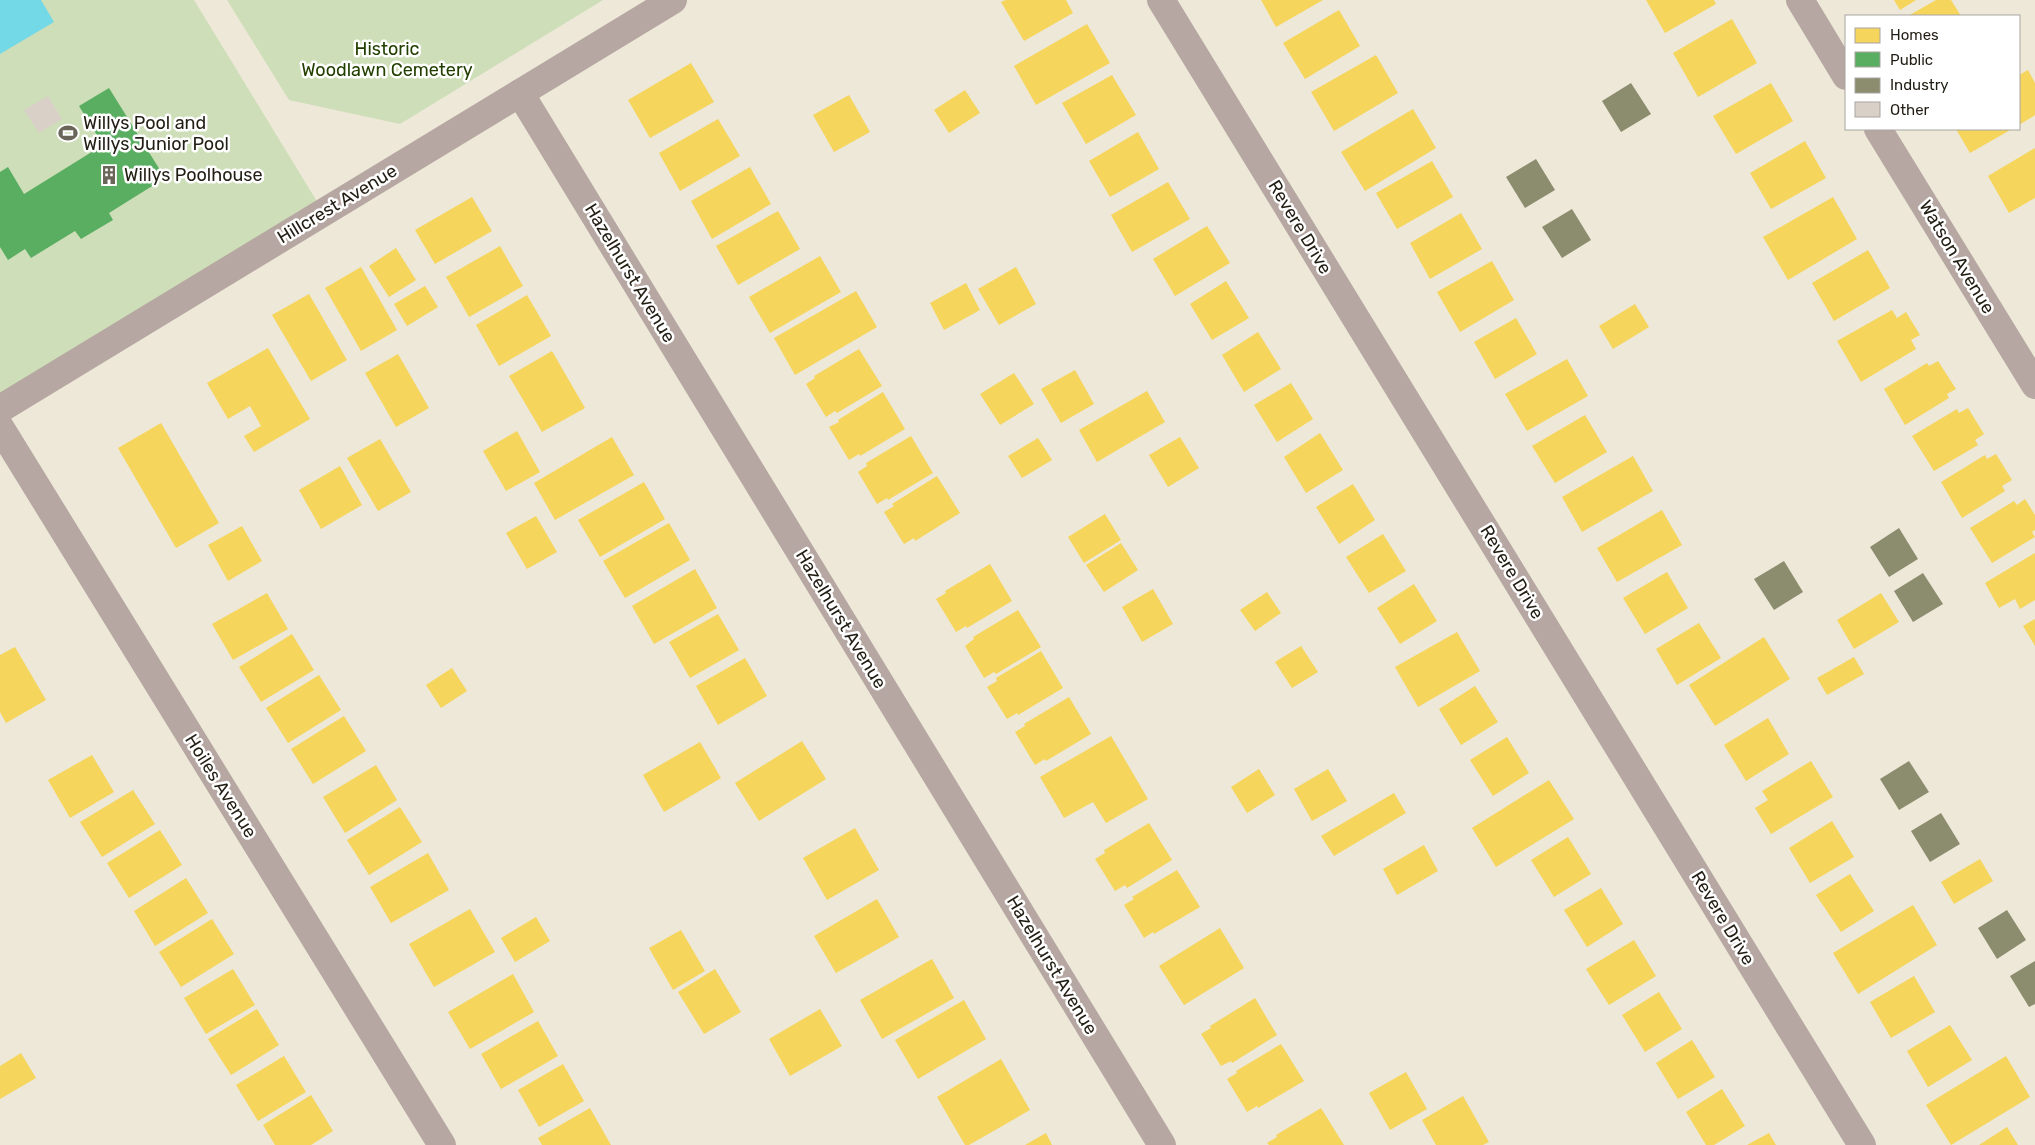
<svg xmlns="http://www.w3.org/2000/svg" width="2035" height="1145" viewBox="0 0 2035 1145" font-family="Rubik,sans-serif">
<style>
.green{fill:#cedeb8}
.water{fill:#73d9e6}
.homes{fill:#f6d55c}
.public{fill:#5aae61}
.industry{fill:#8c8c6e}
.building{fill:#d9d0c8}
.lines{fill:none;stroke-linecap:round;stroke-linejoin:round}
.minor{stroke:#b6a7a2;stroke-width:28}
.labels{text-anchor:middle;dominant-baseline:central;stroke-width:5;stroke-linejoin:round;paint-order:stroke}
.park-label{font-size:18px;fill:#223f00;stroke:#fff}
.poi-label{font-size:18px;fill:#221e14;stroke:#fff;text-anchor:start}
.street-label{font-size:18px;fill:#221e14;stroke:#fff}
</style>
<rect width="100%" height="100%" fill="#ede8d8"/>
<!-- green -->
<g class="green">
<path d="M0,0H194L327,218L0,398Z"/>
<path d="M227,0H603L400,124L289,100Z"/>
</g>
<!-- water -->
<path class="water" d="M0,0H41L54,22L0,54Z"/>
<!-- homes -->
<g class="homes">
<path d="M1006,0H1066L1073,13L1024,41L1001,2Z"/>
<path d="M1261,0H1323L1276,27Z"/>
<path d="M1646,0H1714L1716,4L1665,33Z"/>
<path d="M1894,0H1916L1900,10Z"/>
<path d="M1936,0H1951L1961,16H1908Z"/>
<path d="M1339,10L1360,46L1305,79L1283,43Z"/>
<path d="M1732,19L1757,63L1698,97L1673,53Z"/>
<path d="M1087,24L1110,63L1036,105L1014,66Z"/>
<path d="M1376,55L1398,93L1334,131L1311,92Z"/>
<path d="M691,63L714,102L650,138L628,100Z"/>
<path d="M2028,70L2035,83V115L2019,125V75Z"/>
<path d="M1112,75L1136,115L1086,144L1062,103Z"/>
<path d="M1771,83L1793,121L1736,154L1713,116Z"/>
<path d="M965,90L980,113L949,133L934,110Z"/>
<path d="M849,95L870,132L834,152L813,115Z"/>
<path d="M1413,109L1436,148L1365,191L1341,152Z"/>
<path d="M718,119L740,156L680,191L659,153Z"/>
<path d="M1956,129H2012L1970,153Z"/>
<path d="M1138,132L1159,169L1110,197L1089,161Z"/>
<path d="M1805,141L1826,178L1771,209L1750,173Z"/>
<path d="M2035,148V198L2009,213L1988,176Z"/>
<path d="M1432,161L1453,197L1397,229L1376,193Z"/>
<path d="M750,167L771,204L712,239L691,201Z"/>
<path d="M1168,182L1190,219L1132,252L1111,215Z"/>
<path d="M472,197L492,231L435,264L415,230Z"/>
<path d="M1833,197L1857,239L1788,280L1763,237Z"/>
<path d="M778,211L800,249L738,285L716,246Z"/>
<path d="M1461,213L1482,249L1430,279L1410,243Z"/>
<path d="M1207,226L1230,263L1175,296L1153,259Z"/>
<path d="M500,246L523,286L469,317L446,277Z"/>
<path d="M396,248L416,280L389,297L369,266Z"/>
<path d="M1868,250L1890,288L1834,321L1812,283Z"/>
<path d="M820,256L841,292L770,333L749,297Z"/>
<path d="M1492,261L1514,300L1460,332L1437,292Z"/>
<path d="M361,267L397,330L361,351L325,288Z"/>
<path d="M1016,267L1036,304L999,325L978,289Z"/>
<path d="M1226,281L1249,318L1212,340L1190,304Z"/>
<path d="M966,283L980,310L944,330L930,303Z"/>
<path d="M425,286L438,307L407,326L394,304Z"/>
<path d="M856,291L877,327L795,375L774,338Z"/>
<path d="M309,294L347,360L311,381L272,315Z"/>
<path d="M527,295L551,336L499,366L476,325Z"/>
<path d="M1635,304L1649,327L1613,349L1599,326Z"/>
<path d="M1892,310L1897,318L1906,312L1920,335L1911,340L1916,349L1861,382L1837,341Z"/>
<path d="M1516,318L1537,354L1495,379L1474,342Z"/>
<path d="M1258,332L1281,369L1244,392L1222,355Z"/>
<path d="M268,348L310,419L254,452L244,436L261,426L250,406L228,419L207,383Z"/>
<path d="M859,349L882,386L837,413L835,411L826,417L806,384L815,378L814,376Z"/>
<path d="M552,351L585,408L542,432L509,376Z"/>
<path d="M398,354L429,408L396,427L365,373Z"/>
<path d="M1567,359L1588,396L1527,431L1505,394Z"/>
<path d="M1938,361L1956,389L1947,394L1949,398L1905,425L1884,389L1927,363L1929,366Z"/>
<path d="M1075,370L1094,404L1061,423L1041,389Z"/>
<path d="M1014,373L1034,404L1000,425L980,394Z"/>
<path d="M1291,383L1313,419L1277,442L1254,405Z"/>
<path d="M1147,391L1165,422L1097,462L1079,430Z"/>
<path d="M883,392L905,429L860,456L859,454L849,460L829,427L839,422L838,420Z"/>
<path d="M1968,408L1984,434L1975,440L1978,445L1934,471L1912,436L1957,409L1959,413Z"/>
<path d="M1585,415L1607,452L1555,483L1532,446Z"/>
<path d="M161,423L219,523L176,548L118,448Z"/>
<path d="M517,431L540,472L506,491L483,451Z"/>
<path d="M1320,433L1343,470L1306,493L1284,457Z"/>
<path d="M911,436L933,473L888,500L887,498L877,504L858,472L867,466L866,463Z"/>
<path d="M612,437L634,475L555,520L534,483Z"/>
<path d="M1180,437L1199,468L1168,487L1149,455Z"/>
<path d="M1038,438L1052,460L1022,478L1008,456Z"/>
<path d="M380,439L411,492L378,511L347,458Z"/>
<path d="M1996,454L2012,480L2002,486L2005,491L1962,518L1941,482L1985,455L1987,459Z"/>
<path d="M1633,456L1653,491L1582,532L1562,497Z"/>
<path d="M340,466L362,505L321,529L299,490Z"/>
<path d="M937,476L960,513L915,541L914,538L904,544L884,512L894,506L892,504Z"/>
<path d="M644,482L665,519L600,557L578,520Z"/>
<path d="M1353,484L1375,520L1339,544L1316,507Z"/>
<path d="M2025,499L2035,515V530L2032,532L2035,537L1992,563L1970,528L2014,501L2017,505Z"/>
<path d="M1662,510L1682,545L1617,582L1597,548Z"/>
<path d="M1105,514L1121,540L1084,563L1068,537Z"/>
<path d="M536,516L557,552L527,569L506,533Z"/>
<path d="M669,523L690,560L625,598L603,561Z"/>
<path d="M242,526L262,561L228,581L208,545Z"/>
<path d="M1383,534L1406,571L1369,593L1346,557Z"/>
<path d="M1121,543L1138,570L1104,592L1086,565Z"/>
<path d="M2035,553V600L2020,609L2015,599L1999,608L1985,583Z"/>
<path d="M990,564L1012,601L967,628L966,626L956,632L936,599L946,593L945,591Z"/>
<path d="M695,569L717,608L654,644L632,606Z"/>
<path d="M1667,572L1688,608L1645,634L1623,598Z"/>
<path d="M1414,584L1437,621L1400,644L1377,608Z"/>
<path d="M1153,589L1173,624L1142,642L1122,607Z"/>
<path d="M1267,592L1281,613L1255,631L1240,610Z"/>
<path d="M267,593L288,629L233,660L212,624Z"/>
<path d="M1881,593L1899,622L1854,649L1837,620Z"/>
<path d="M1018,610L1041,647L996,674L994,672L984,678L965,646L974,639L973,637Z"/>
<path d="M718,614L739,650L690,678L669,642Z"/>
<path d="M2035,619V646L2023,626Z"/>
<path d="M1699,623L1721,658L1677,685L1656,649Z"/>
<path d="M1457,632L1480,671L1418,707L1395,667Z"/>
<path d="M292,634L314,670L261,702L239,667Z"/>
<path d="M1764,637L1790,679L1715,726L1689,685Z"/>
<path d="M1301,646L1318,672L1292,688L1275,662Z"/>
<path d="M15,647L46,700L6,723L0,712V655Z"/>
<path d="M1041,651L1063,688L1018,715L1017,713L1007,719L987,687L997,681L996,678Z"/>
<path d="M1854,657L1864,674L1827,695L1817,678Z"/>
<path d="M745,658L767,696L718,725L696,686Z"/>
<path d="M452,668L467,691L441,708L426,685Z"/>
<path d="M319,675L341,710L288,743L266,708Z"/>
<path d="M1475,686L1498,722L1461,745L1439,709Z"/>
<path d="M1069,697L1091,734L1046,761L1045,759L1035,765L1015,732L1025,726L1024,724Z"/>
<path d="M344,716L366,751L313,784L291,749Z"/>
<path d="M1768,718L1789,754L1746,781L1724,745Z"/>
<path d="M1111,736L1148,799L1106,823L1093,802L1064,818L1040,777Z"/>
<path d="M1507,737L1529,773L1493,796L1470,760Z"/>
<path d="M802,741L826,779L759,821L735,783Z"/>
<path d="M700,742L721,778L664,812L643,775Z"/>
<path d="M92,755L114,792L70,818L48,780Z"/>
<path d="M1811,761L1833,797L1771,834L1755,808L1768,800L1762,791Z"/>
<path d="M376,765L397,800L345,833L323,797Z"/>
<path d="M1259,769L1275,795L1247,813L1231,787Z"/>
<path d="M1328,769L1347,801L1312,821L1294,789Z"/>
<path d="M1549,780L1574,819L1496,867L1472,828Z"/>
<path d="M133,790L155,824L102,857L80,822Z"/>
<path d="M1394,793L1406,813L1334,856L1321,836Z"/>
<path d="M400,807L422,842L369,875L347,840Z"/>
<path d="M1832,821L1854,857L1810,883L1789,848Z"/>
<path d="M1149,823L1172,860L1127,888L1125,885L1115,891L1095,859L1105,853L1104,850Z"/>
<path d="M855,828L879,870L827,900L803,858Z"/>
<path d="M160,830L182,865L129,898L107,863Z"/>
<path d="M1568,837L1591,874L1554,897L1531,860Z"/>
<path d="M1424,845L1438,871L1397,895L1383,869Z"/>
<path d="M428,853L449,890L391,923L370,887Z"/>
<path d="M1980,859L1993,881L1954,904L1941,882Z"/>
<path d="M1177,870L1200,907L1154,934L1153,932L1144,938L1124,905L1134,899L1132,897Z"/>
<path d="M1850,874L1874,911L1841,932L1816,895Z"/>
<path d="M186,878L208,913L155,946L134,911Z"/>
<path d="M1601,888L1623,924L1587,947L1564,910Z"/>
<path d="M877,899L899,937L836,973L814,936Z"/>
<path d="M1913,905L1937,945L1858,994L1833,953Z"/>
<path d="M470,909L495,952L434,987L409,944Z"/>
<path d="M536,917L550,941L515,962L501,938Z"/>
<path d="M212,919L234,954L181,987L159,952Z"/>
<path d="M1220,928L1244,968L1184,1005L1159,966Z"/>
<path d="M681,930L705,971L673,990L649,948Z"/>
<path d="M1634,940L1656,976L1609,1005L1586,969Z"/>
<path d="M932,959L954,998L882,1039L860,1000Z"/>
<path d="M233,969L255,1005L206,1034L184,998Z"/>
<path d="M715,969L741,1012L704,1034L678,992Z"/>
<path d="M513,974L534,1012L470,1049L448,1012Z"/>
<path d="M1914,976L1935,1012L1891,1038L1870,1002Z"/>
<path d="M1659,992L1682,1029L1645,1052L1622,1015Z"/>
<path d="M1255,998L1277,1035L1232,1063L1231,1061L1221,1066L1201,1034L1211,1028L1210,1026Z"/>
<path d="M964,1000L986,1039L918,1079L895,1040Z"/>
<path d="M257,1009L279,1045L231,1075L208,1039Z"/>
<path d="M820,1009L842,1046L790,1076L769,1039Z"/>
<path d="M538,1021L558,1056L501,1089L481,1054Z"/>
<path d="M1950,1025L1972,1060L1928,1087L1907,1051Z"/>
<path d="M1692,1040L1715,1077L1678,1099L1656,1063Z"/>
<path d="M1281,1044L1304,1081L1258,1108L1257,1106L1247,1112L1227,1079L1237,1073L1236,1071Z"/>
<path d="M21,1053L36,1078L0,1099V1066Z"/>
<path d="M284,1056L306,1092L258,1121L236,1085Z"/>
<path d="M2006,1056L2030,1097L1951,1145L1926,1105Z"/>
<path d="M1001,1059L1030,1110L969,1145H965L937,1097Z"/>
<path d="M563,1064L584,1101L539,1127L518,1090Z"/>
<path d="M1406,1072L1427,1109L1390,1130L1369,1093Z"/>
<path d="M1722,1089L1745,1126L1714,1145H1706L1686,1112Z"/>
<path d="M311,1095L333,1131L311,1145H275L263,1125Z"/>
<path d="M1463,1096L1489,1142L1483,1145H1436L1422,1120Z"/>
<path d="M590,1108L611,1145H542L538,1138Z"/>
<path d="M1321,1108L1344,1145H1269L1267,1143L1277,1137L1276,1135Z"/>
<path d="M2007,1127L2018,1145H1979Z"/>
<path d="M1046,1133L1052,1145H1025Z"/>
<path d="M1769,1133L1776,1145H1747Z"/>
</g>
<!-- public -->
<path class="public" d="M109,88L165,178L109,213L113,220L81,239L75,231L31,258L25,249L8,260L0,247V172L8,167L24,194L103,145L79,106Z"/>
<!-- industry -->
<g class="industry">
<path d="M1631,83L1651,114L1621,132L1602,101Z"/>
<path d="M1536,159L1555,190L1525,208L1506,177Z"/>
<path d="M1572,209L1591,240L1562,258L1542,227Z"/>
<path d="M1899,528L1918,559L1889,577L1870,547Z"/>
<path d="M1784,561L1803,592L1774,610L1754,579Z"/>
<path d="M1923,573L1943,604L1913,622L1894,591Z"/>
<path d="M1909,761L1929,792L1899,810L1880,779Z"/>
<path d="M1941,813L1960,844L1930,862L1911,831Z"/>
<path d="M2007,910L2026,940L1997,959L1978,928Z"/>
<path d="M2035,961V1004L2029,1007L2010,976Z"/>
</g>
<!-- building -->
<path class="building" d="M48,96L62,119L39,133L24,110Z"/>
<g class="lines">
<!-- minor -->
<g class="minor">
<path d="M1161,0L1862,1145"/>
<path d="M1800,0L1846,76"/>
<path d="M520,93L1162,1145"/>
<path d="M1878,129L2035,385"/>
<path d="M0,409L673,0"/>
<path d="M0,427L442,1145"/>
</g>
</g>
<!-- icons -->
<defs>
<g id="stadium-bare" transform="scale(1.5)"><path d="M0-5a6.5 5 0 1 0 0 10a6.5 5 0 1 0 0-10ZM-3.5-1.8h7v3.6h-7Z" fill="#696559" stroke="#fff" stroke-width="2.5" paint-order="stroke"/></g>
<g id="building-bare" transform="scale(1.5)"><path d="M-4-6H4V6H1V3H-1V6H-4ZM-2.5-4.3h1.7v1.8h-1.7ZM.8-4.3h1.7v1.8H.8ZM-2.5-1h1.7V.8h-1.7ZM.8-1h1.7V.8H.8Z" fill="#696559" stroke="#fff" stroke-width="2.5" paint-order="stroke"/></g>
</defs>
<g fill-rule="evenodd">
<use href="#stadium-bare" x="68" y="133"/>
<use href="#building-bare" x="109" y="175"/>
</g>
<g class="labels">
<!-- park labels -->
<g class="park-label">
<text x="387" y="49">Historic<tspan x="387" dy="21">Woodlawn Cemetery</tspan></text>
</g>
<!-- poi labels -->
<g class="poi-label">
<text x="83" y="123">Willys Pool and<tspan x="83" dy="21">Willys Junior Pool</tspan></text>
<text x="124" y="175">Willys Poolhouse</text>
</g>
<!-- street labels -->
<g class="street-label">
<text transform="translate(337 204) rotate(-31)">Hillcrest Avenue</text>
<text transform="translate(1300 227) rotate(59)">Revere Drive</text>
<text transform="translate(1957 257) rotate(59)">Watson Avenue</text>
<text transform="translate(630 273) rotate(59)">Hazelhurst Avenue</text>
<text transform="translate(1512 572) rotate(59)">Revere Drive</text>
<text transform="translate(841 619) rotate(59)">Hazelhurst Avenue</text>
<text transform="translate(221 786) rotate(58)">Hoiles Avenue</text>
<text transform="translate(1723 918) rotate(59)">Revere Drive</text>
<text transform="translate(1052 965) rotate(59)">Hazelhurst Avenue</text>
</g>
</g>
<!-- legend -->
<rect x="1845" y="15" width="175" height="115" fill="#ffffff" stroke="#a7a5a1"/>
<rect x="1855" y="28" width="25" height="15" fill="#f6d55c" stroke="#a7a5a1"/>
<text x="1890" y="40" font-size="15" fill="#221e14">Homes</text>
<rect x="1855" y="52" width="25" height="15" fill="#5aae61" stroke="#a7a5a1"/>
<text x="1890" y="65" font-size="15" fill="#221e14">Public</text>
<rect x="1855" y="78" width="25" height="15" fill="#8c8c6e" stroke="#a7a5a1"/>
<text x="1890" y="90" font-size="15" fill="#221e14">Industry</text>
<rect x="1855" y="102" width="25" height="15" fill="#d9d0c8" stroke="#a7a5a1"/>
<text x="1890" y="115" font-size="15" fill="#221e14">Other</text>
</svg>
